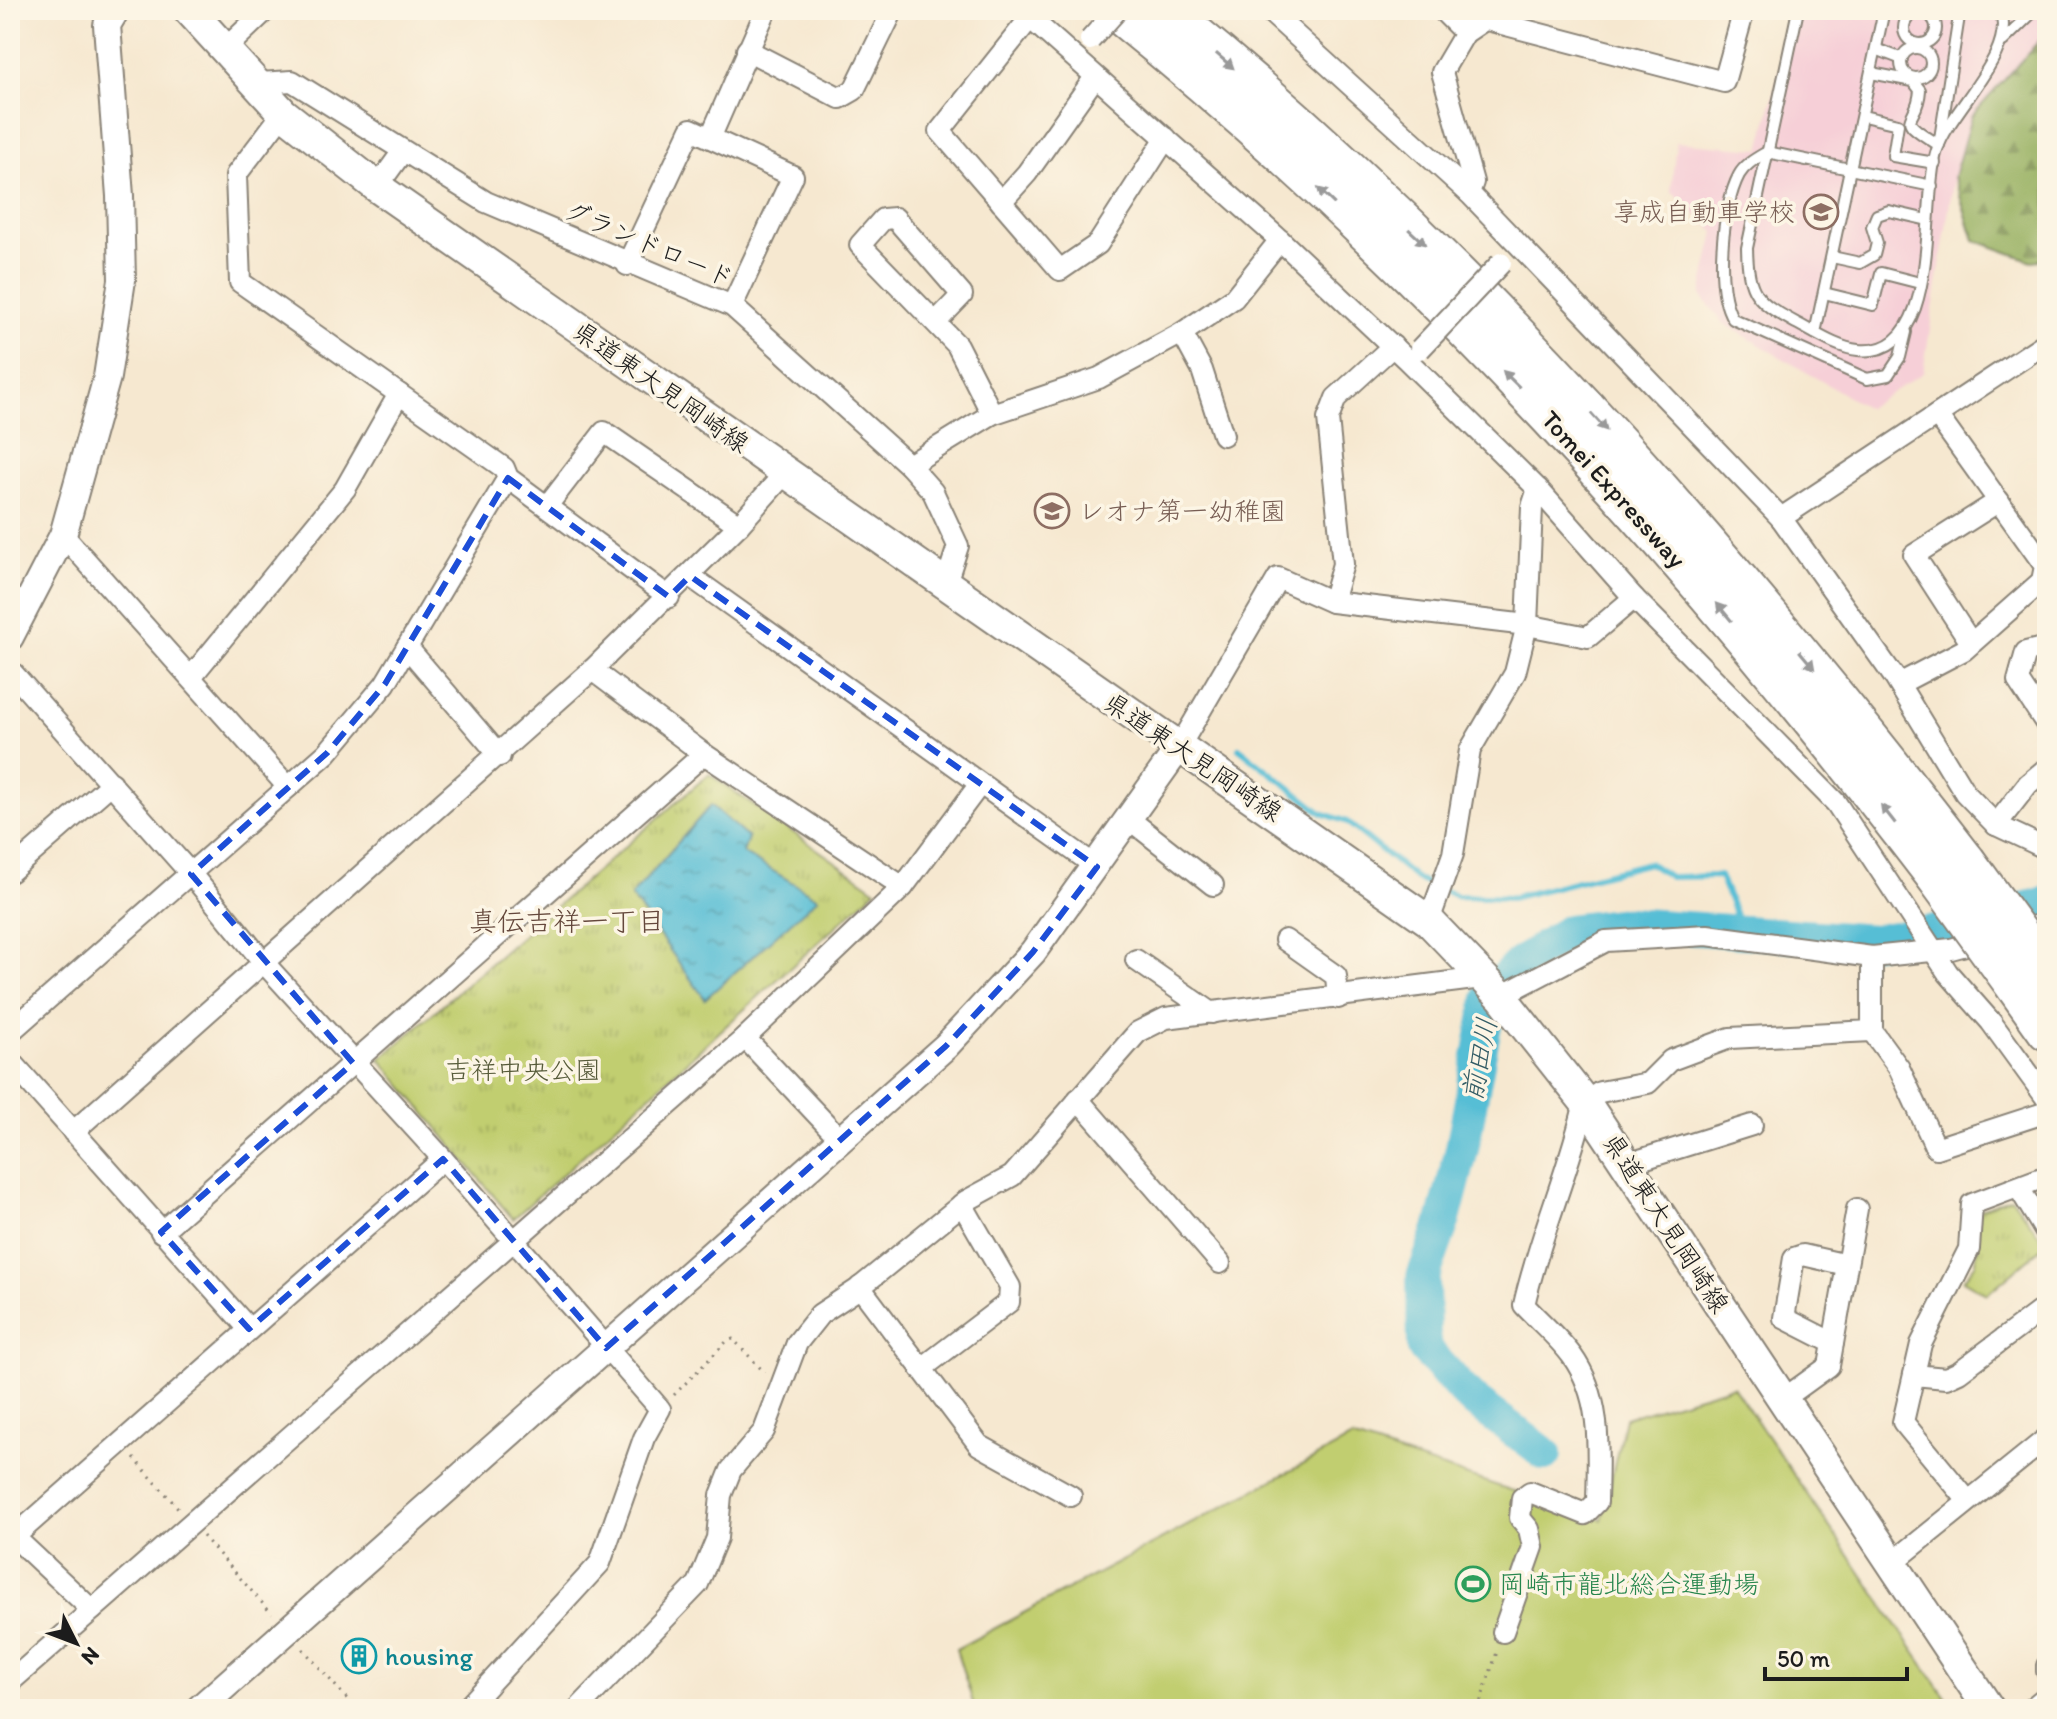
<svg xmlns="http://www.w3.org/2000/svg" width="2057" height="1719" viewBox="0 0 2057 1719" font-family="Itim,'Klee One',sans-serif">
<style>
.built{fill:#f6cfd7}
.green{fill:#c1ce70;stroke:#6e7546;stroke-width:2}
.forest{fill:url(#forest-firs);stroke:#5a663f;stroke-width:2}
.park{fill:url(#park-tufts);stroke:#6e7546;stroke-width:2}
.water{fill:url(#water-ripples);stroke:#3a6d78;stroke-width:2}
.lines{fill:none;stroke-linecap:round;stroke-linejoin:round}
.stream{stroke:#57bed5;stroke-width:6}
.river{stroke:#57bed5;stroke-width:34}
.service-casing{stroke:#898276;stroke-width:14}
.minor-casing{stroke:#898276;stroke-width:24}
.tertiary-casing{stroke:#898276;stroke-width:30}
.secondary-casing{stroke:#898276;stroke-width:34}
.motorway-casing{stroke:#898276;stroke-width:42}
.path{stroke:#898276;stroke-width:3;stroke-dasharray:2 6;stroke-linecap:butt}
.service{stroke:#fff;stroke-width:10}
.minor{stroke:#fff;stroke-width:20}
.tertiary{stroke:#fff;stroke-width:26}
.secondary{stroke:#fff;stroke-width:30}
.motorway{stroke:#fff;stroke-width:38}
.minor-bridge-casing{stroke:#898276;stroke-width:24;stroke-linecap:butt}
.motorway-bridge-casing{stroke:#898276;stroke-width:42;stroke-linecap:butt}
.minor-bridge{stroke:#fff;stroke-width:20}
.motorway-bridge{stroke:#fff;stroke-width:38}
.oneway{fill:#999}
.marked{fill:none;stroke:#1d4ed8;stroke-width:6;stroke-dasharray:16 10;stroke-linejoin:round}
.labels{text-anchor:middle;dominant-baseline:central;stroke-width:7;stroke-linejoin:round;paint-order:stroke}
.education-label{font-size:26px;fill:#785e54;stroke:#fcf5e5;text-anchor:end}
.street-label{font-size:26px;fill:#1c1c1c;stroke:#fcf5e5}
.park-label{font-size:26px;fill:#565a39;stroke:#fcf5e5}
.leisure-label{font-size:26px;fill:#27864d;stroke:#fcf5e5;text-anchor:start}
.culture-label{font-size:26px;fill:#0d838f;stroke:#fcf5e5;text-anchor:start}
.neighbourhood-label{font-size:28px;fill:#65483c;stroke:#fcf5e5}
.water-label{font-size:28px;font-style:italic;fill:#345d66;stroke:#fcf5e5}
</style>
<defs>
<pattern id="forest-firs" width="22" height="20" patternUnits="userSpaceOnUse" patternTransform="scale(2)"><rect width="22" height="20" fill="#98b162"/><path d="M5 1l3.5 6h-7zM16 11l3.5 6h-7z" fill="#7b8f50"/></pattern>
<pattern id="park-tufts" width="24" height="20" patternUnits="userSpaceOnUse" patternTransform="scale(2)"><rect width="24" height="20" fill="#c1ce70"/><path d="M3 7l-1-3M5 7V3M7 7l1-3M15 17l-1-3M17 17v-4M19 17l1-3" fill="none" stroke="#a5b060"/></pattern>
<pattern id="water-ripples" width="26" height="14" patternUnits="userSpaceOnUse" patternTransform="scale(2)"><rect width="26" height="14" fill="#57bed5"/><path d="M2 4q2-2 4 0t4 0M15 11q2-2 4 0t4 0" fill="none" stroke="#479aac"/></pattern>
</defs>
<rect width="100%" height="100%" fill="#fcf5e5"/>
<filter id="ink" filterUnits="userSpaceOnUse"><feTurbulence type="fractalNoise" baseFrequency=".0125" numOctaves="2"/><feDisplacementMap in="SourceGraphic" scale="16" xChannelSelector="R" yChannelSelector="G"/><feConvolveMatrix kernelMatrix="1 2 1 2 8 2 1 2 1" color-interpolation-filters="sRGB"/></filter>
<filter id="wash" filterUnits="userSpaceOnUse"><feTurbulence type="fractalNoise" baseFrequency=".006" numOctaves="4" result="noise"/><feDisplacementMap in="SourceGraphic" scale="32" xChannelSelector="R" yChannelSelector="G"/><feGaussianBlur stdDeviation="1.8" result="paint"/><feColorMatrix in="noise" values="0 0 0 0 0 0 0 0 0 0 0 0 0 0 0 0 0 1.4 0 .05"/><feComposite in="paint" operator="in"/></filter>
<g filter="url(#wash)">
<rect width="100%" height="100%" fill="#f6e8d0"/>
<!-- built -->
<path class="built" d="M1795,10H2047V32L1971,118L1954,177L1923,373L1867,408L1723,323L1701,295L1715,232L1671,191L1676,142L1760,149Z"/>
<!-- green -->
<path class="green" d="M1733,1386L1954,1709H975L956,1649L1352,1438L1602,1520L1625,1418Z"/>
<!-- forest -->
<path class="forest" d="M2047,32V259L2032,261L1974,240L1954,177L1971,117Z"/>
<!-- park -->
<g class="park">
<path d="M709,774L876,890L513,1219L380,1059Z"/>
<path d="M2011,1197L2046,1244L1987,1294L1963,1280L1976,1263L1979,1210Z"/>
</g>
<!-- water -->
<path class="water" d="M711,805L748,838L743,853L818,898L705,999L631,896Z"/>
<g class="lines">
<!-- stream -->
<path class="stream" d="M1239,748L1322,813L1347,822L1417,879L1457,896L1511,898L1649,863L1670,877L1720,876L1742,930"/>
<!-- river -->
<path class="river" d="M1545,1454L1469,1397L1424,1348L1423,1277L1444,1219L1462,1149L1491,993L1518,965L1569,931L1627,924L1874,941L1923,934L2047,903"/>
</g>
</g>
<g filter="url(#ink)">
<g class="lines">
<!-- service casing -->
<g class="service-casing">
<g id="service">
<path d="M1798,10L1747,248C1748,294 1756,301 1796,323C1814,332 1837,348 1858,350C1944,359 1920,201 1937,150C1950,109 2018,53 2000,10"/>
<circle cx="1920" cy="28" r="16"/>
<path d="M2003,41L2035,10"/>
<circle cx="1916" cy="63" r="15"/>
<path d="M1876,49L1902,59"/>
<path d="M1871,73L1913,81L1920,90C1918,126 1890,115 1939,145L1960,10"/>
<path d="M1863,116L1898,124L1893,156L1935,163"/>
<path d="M1832,257L1860,263L1874,255L1877,243L1872,227L1877,215L1889,211L1928,220"/>
<path d="M1824,293L1873,305L1881,273L1920,283"/>
<path d="M1906,332L1900,357L1888,375L1867,379L1733,319C1714,289 1722,207 1739,175C1745,164 1757,158 1767,152L1932,186"/>
<path d="M1815,333L1884,10"/>
</g>
</g>
<!-- minor casing -->
<g class="minor-casing">
<g id="minor">
<path d="M1021,10L1280,240L1406,359L1538,489L1634,598L1836,803L1948,973L1991,1022L2047,1099"/>
<path d="M1268,10L1469,193"/>
<path d="M1442,10L1465,33"/>
<path d="M1499,10L1465,33L1442,72L1473,182L1469,193L1781,518L1895,678L1965,793L1996,825L2047,849"/>
<path d="M1030,18L940,131L1060,270L1098,244L1166,138"/>
<path d="M1487,20L1724,82L1744,10"/>
<path d="M224,50L266,10"/>
<path d="M747,50L840,98L854,90L893,10"/>
<path d="M259,83L292,81L486,202L732,306L909,465L933,492L958,546L945,586"/>
<path d="M283,113L236,175L240,282L504,468L508,478L669,597"/>
<path d="M711,136L766,10"/>
<path d="M377,187L403,151"/>
<path d="M1001,202L1027,173L1095,77"/>
<path d="M627,265L691,129L793,176L732,306"/>
<path d="M936,322L962,295L895,218L883,219L860,245L957,345L992,414"/>
<path d="M1182,333L1202,370L1223,435"/>
<path d="M909,465L992,414L1099,378L1182,333L1234,298L1280,240"/>
<path d="M547,506L604,432L739,525"/>
<path d="M1781,518L2047,342"/>
<path d="M63,535L288,787"/>
<path d="M690,576L1097,867"/>
<path d="M1332,602L1343,564L1328,419L1336,398L1393,346"/>
<path d="M1971,643L1914,555L1999,501"/>
<path d="M407,647L500,756"/>
<path d="M2047,647L2026,652L2018,681L2047,725"/>
<path d="M10,670L191,874L265,964L443,1159L660,1409L644,1438L600,1563L466,1709"/>
<path d="M592,670L704,754L903,887"/>
<path d="M191,677L345,489L399,394"/>
<path d="M1899,684L1964,650L2042,581L2045,566L1937,415"/>
<path d="M1178,749L1278,578L1332,602L1527,625L1588,637L1634,598"/>
<path d="M1129,819L1213,885"/>
<path d="M1996,825L2028,784L2047,768"/>
<path d="M10,872L112,783"/>
<path d="M1429,921L1453,854L1470,750L1515,673L1527,625L1532,507L1538,489"/>
<path d="M1285,940L1336,976L1338,998"/>
<path d="M1136,960L1212,1013"/>
<path d="M1501,996L1606,941L1707,935L1872,957L1951,949L2047,923"/>
<path d="M1872,1031L1899,1068L1936,1148L2047,1112"/>
<path d="M10,1032L327,753L385,684L508,478"/>
<path d="M745,1038L842,1141"/>
<path d="M10,1060L249,1329"/>
<path d="M1078,1099L1220,1263"/>
<path d="M73,1132L592,670L739,525L785,473"/>
<path d="M1627,1164L1752,1125"/>
<path d="M2019,1188L2047,1234"/>
<path d="M161,1232L704,754"/>
<path d="M860,1287L979,1445L1071,1496"/>
<path d="M1833,1343L1784,1318L1794,1258L1803,1255L1847,1265"/>
<path d="M921,1369L1009,1302L1010,1287L962,1204"/>
<path d="M1914,1375L1946,1378L1959,1372L2047,1306"/>
<path d="M1782,1400L1829,1366L1857,1209"/>
<path d="M1968,1501L1903,1422L1921,1344L1969,1249L1972,1204L2047,1176"/>
<path d="M10,1533L92,1610"/>
<path d="M14,1537L443,1159"/>
<path d="M1891,1564L2047,1438"/>
<path d="M1503,1632L1533,1547L1529,1529L1520,1518L1522,1498L1530,1492L1585,1514L1597,1502C1598,1452 1603,1399 1572,1356C1559,1338 1540,1322 1524,1305C1540,1234 1569,1172 1585,1102L1600,1092L1648,1083L1671,1060L1730,1038L1872,1031V957"/>
<path d="M2047,1666V1671"/>
<path d="M10,1682L745,1038L903,887L980,784"/>
<path d="M578,1709L698,1584L717,1538L721,1495L731,1470L764,1431L797,1343L820,1314L858,1289L966,1201L1012,1176L1138,1032L1166,1018L1482,978"/>
<path d="M2031,1709L2047,1696"/>
</g>
</g>
<!-- tertiary casing -->
<g class="tertiary-casing">
<g id="tertiary">
<path d="M10,637L63,535L107,377L122,280L120,196L107,25L116,10"/>
<path d="M199,1709L946,1046L1033,952L1178,749"/>
</g>
</g>
<!-- secondary casing -->
<g class="secondary-casing">
<path id="secondary" d="M189,10L283,113L377,187L1429,921L1501,996L1585,1102L1989,1709"/>
</g>
<!-- motorway casing -->
<g class="motorway-casing">
<g id="motorway">
<path d="M1114,10C1424,260 1694,561 1935,876"/>
<path d="M1166,10C1469,256 1728,553 1966,861"/>
<path d="M2015,986L2047,1031"/>
</g>
</g>
<!-- path -->
<g class="path">
<path d="M674,1395L727,1341L733,1339L765,1373"/>
<path d="M134,1458L179,1509"/>
<path d="M203,1536L272,1614"/>
<path d="M303,1649L356,1709"/>
<path d="M1478,1709L1497,1652"/>
</g>
<!-- service -->
<use href="#service" class="service"/>
<!-- minor -->
<use href="#minor" class="minor"/>
<!-- tertiary -->
<use href="#tertiary" class="tertiary"/>
<!-- secondary -->
<use href="#secondary" class="secondary"/>
<!-- motorway -->
<use href="#motorway" class="motorway"/>
<!-- minor-bridge casing -->
<g class="minor-bridge-casing">
<g id="minor-bridge">
<path d="M1090,40L1117,10"/>
<path d="M1420,349L1501,263"/>
</g>
</g>
<!-- motorway-bridge casing -->
<g class="motorway-bridge-casing">
<g id="motorway-bridge">
<path d="M1966,861L2045,969"/>
<path d="M1935,876L2015,986"/>
</g>
</g>
<!-- minor-bridge -->
<use href="#minor-bridge" class="minor-bridge"/>
<!-- motorway-bridge -->
<use href="#motorway-bridge" class="motorway-bridge"/>
</g>
<!-- one-way arrows -->
<defs><path id="oneway-solid" d="M-6-.8H1V-3.2L6.5 0L1 3.2V.8H-6Z" transform="scale(2)"/></defs>
<g class="oneway">
<use href="#oneway-solid" transform="translate(1225 61) rotate(41)"/>
<use href="#oneway-solid" transform="translate(1326 196) rotate(-136)"/>
<use href="#oneway-solid" transform="translate(1417 237) rotate(43)"/>
<use href="#oneway-solid" transform="translate(1511 379) rotate(-135)"/>
<use href="#oneway-solid" transform="translate(1599 422) rotate(48)"/>
<use href="#oneway-solid" transform="translate(1724 612) rotate(-130)"/>
<use href="#oneway-solid" transform="translate(1807 660) rotate(50)"/>
<use href="#oneway-solid" transform="translate(1888 814) rotate(-128)"/>
</g>
</g>
<!-- marked area -->
<path class="marked" d="M508,478L669,597L690,576L1097,867L1033,952L946,1046L606,1348L443,1159L249,1329L161,1232L353,1063L191,874L327,753L385,684Z"/>
<!-- icons -->
<defs>
<g id="school-ring" transform="scale(1.8)"><circle r="9.5" fill="#fcf5e5" stroke="#8d6e63" stroke-width="1.5"/><path d="M0-5L7-2L0 1L-7-2ZM-4 1L0 2.5L4 1V4Q0 6-4 4Z" fill="#8d6e63"/></g>
<g id="stadium-ring" transform="scale(1.8)"><circle r="9.5" fill="#fcf5e5" stroke="#2e9e5b" stroke-width="1.5"/><path d="M0-5a6.5 5 0 1 0 0 10a6.5 5 0 1 0 0-10ZM-3.5-1.8h7v3.6h-7Z" fill="#2e9e5b"/></g>
<g id="building-ring" transform="scale(1.8)"><circle r="9.5" fill="#fcf5e5" stroke="#0f9aa8" stroke-width="1.5"/><path d="M-4-6H4V6H1V3H-1V6H-4ZM-2.5-4.3h1.7v1.8h-1.7ZM.8-4.3h1.7v1.8H.8ZM-2.5-1h1.7V.8h-1.7ZM.8-1h1.7V.8H.8Z" fill="#0f9aa8"/></g>
</defs>
<g fill-rule="evenodd">
<use href="#school-ring" x="1821" y="212"/>
<use href="#school-ring" x="1052" y="511"/>
<use href="#stadium-ring" x="1473" y="1584"/>
<use href="#building-ring" x="359" y="1656"/>
</g>
<g class="labels">
<!-- education labels -->
<g class="education-label">
<text x="1795" y="212">享成自動車学校</text>
<text x="1078" y="511" text-anchor="start">レオナ第一幼稚園</text>
</g>
<!-- street labels -->
<g class="street-label">
<text transform="translate(649 244) rotate(23)">グランドロード</text>
<text transform="translate(661 387) rotate(35)">県道東大見岡崎線</text>
<text transform="translate(1614 489) rotate(48)">Tomei Expressway</text>
<text transform="translate(1193 757) rotate(34)">県道東大見岡崎線</text>
<text transform="translate(1666 1223) rotate(57)">県道東大見岡崎線</text>
</g>
<!-- park labels -->
<g class="park-label">
<text x="523" y="1070">吉祥中央公園</text>
</g>
<!-- leisure labels -->
<g class="leisure-label">
<text x="1499" y="1584">岡崎市龍北総合運動場</text>
</g>
<!-- culture labels -->
<g class="culture-label">
<text x="385" y="1656">housing</text>
</g>
<!-- neighbourhood labels -->
<g class="neighbourhood-label">
<text x="567" y="921">真伝吉祥一丁目</text>
</g>
<!-- water labels -->
<g class="water-label">
<text transform="translate(1479 1059) rotate(-79)">前田川</text>
</g>
</g>
<!-- margin -->
<rect width="2057" height="1719" fill="none" stroke="#fcf5e5" stroke-width="40"/>
<!-- north arrow -->
<g transform="translate(76 1643) rotate(132)" stroke="#fcf5e5" stroke-width="6" paint-order="stroke">
<path d="M0-6L14 30L0 20L-14 30Z" fill="#1c1c1c"/>
<text y="-12" font-size="22" font-weight="bold" text-anchor="middle" fill="#1c1c1c">N</text>
</g>
<!-- scale -->
<path d="M1765 1667v12h142v-12" fill="none" stroke="#1c1c1c" stroke-width="4"/>
<text x="1777" y="1667" font-size="24" fill="#1c1c1c" stroke="#fcf5e5" stroke-width="6" paint-order="stroke">50 m</text>
</svg>
